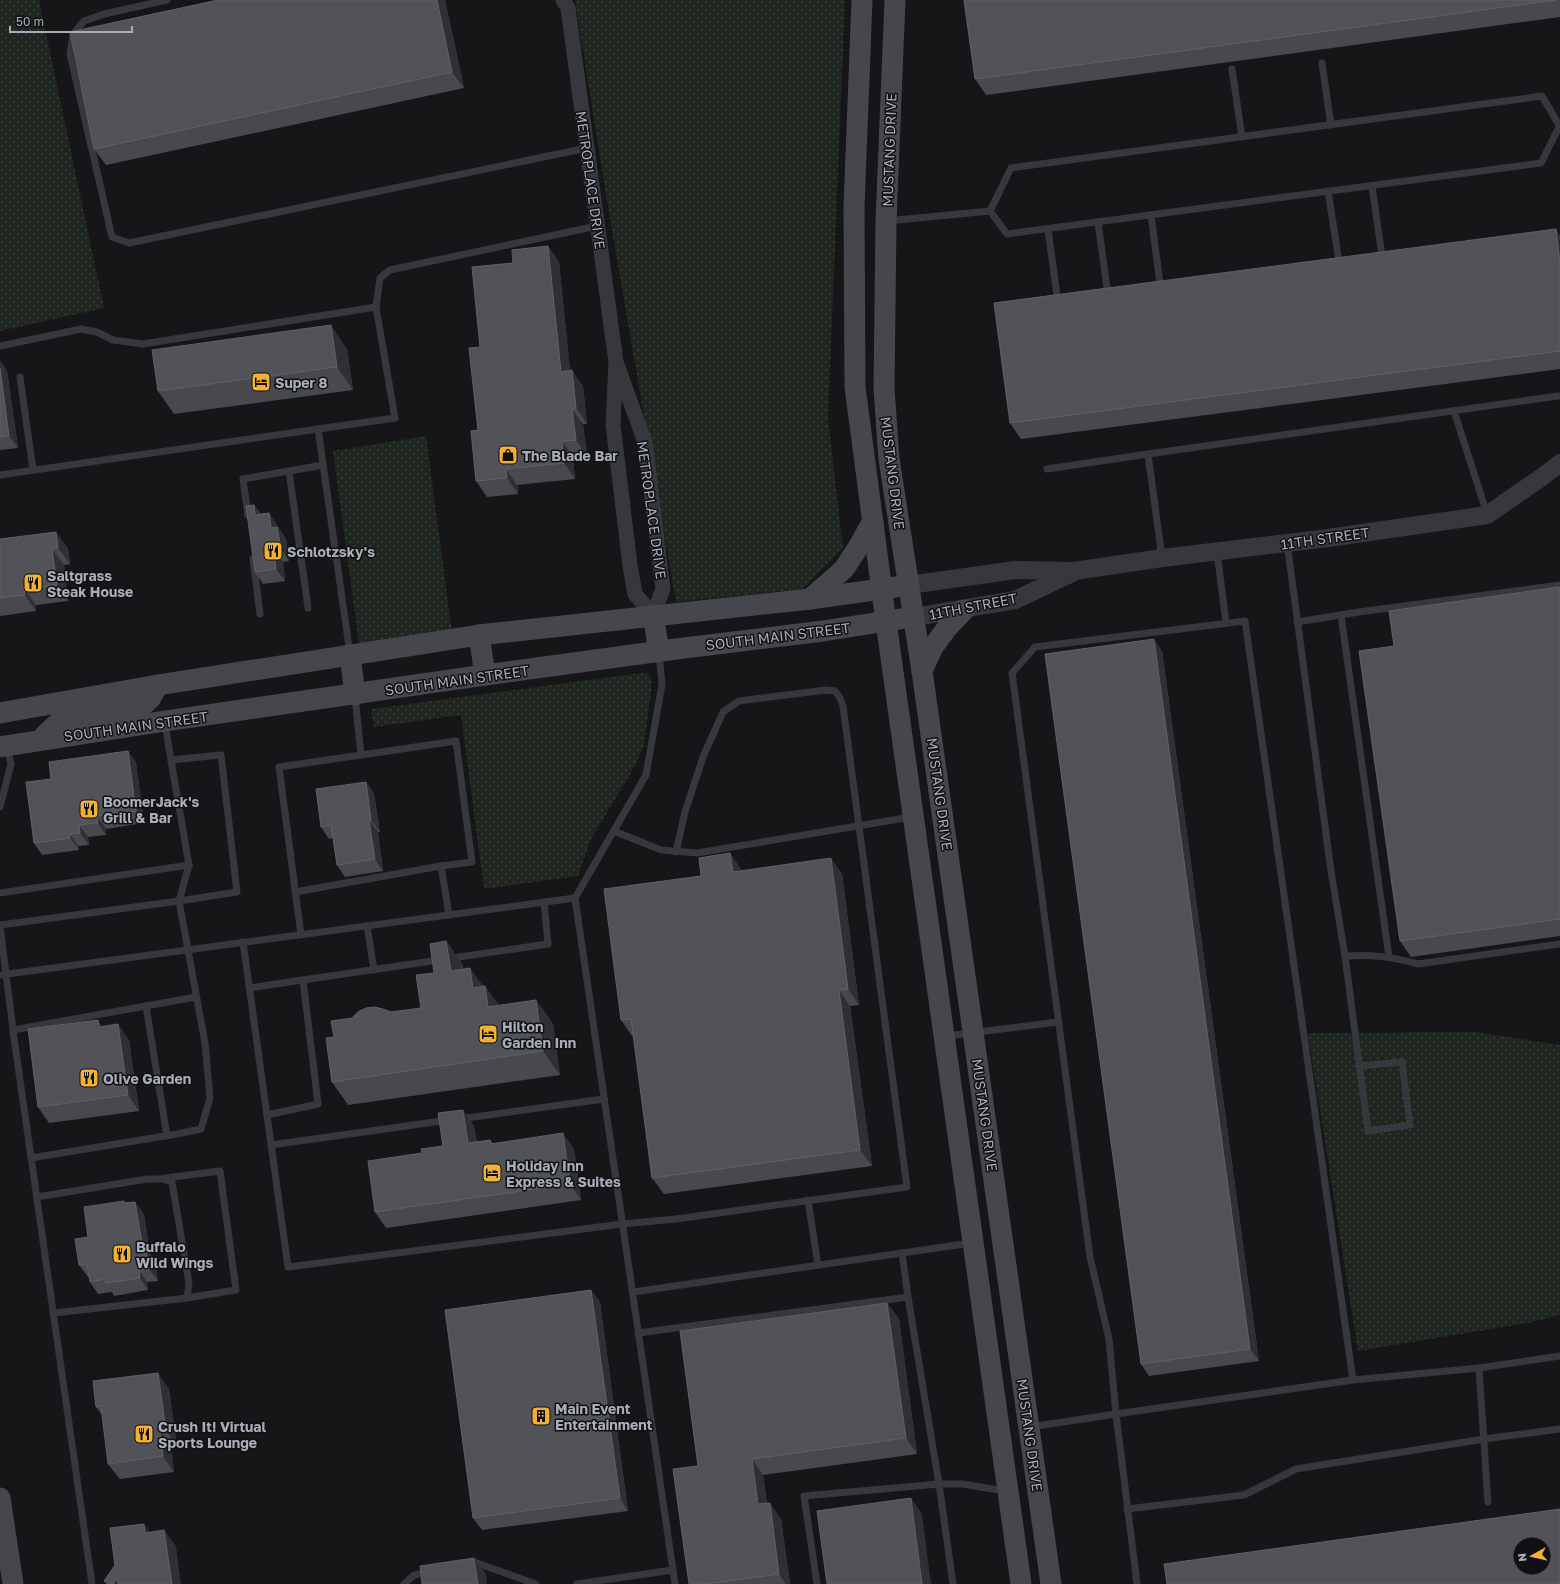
<svg xmlns="http://www.w3.org/2000/svg" width="1560" height="1584" viewBox="0 0 1560 1584" font-family="'Golos Text',sans-serif">
<style>
.grass{fill:url(#grass-dots)}
.lines{fill:none;stroke-linecap:round;stroke-linejoin:round}
.service{stroke:#37383d;stroke-width:7}
.minor{stroke:#37383d;stroke-width:15}
.tertiary{stroke:#37383d;stroke-width:18}
.secondary{stroke:#45474d;stroke-width:21}
.wall{fill:#47494d}
.shaded-wall{fill:#2f3033}
.building{fill:#525359;stroke:#5f6168;fill-rule:evenodd}
.labels{text-anchor:middle;dominant-baseline:central;stroke-width:3;stroke-linejoin:round;paint-order:stroke}
.street-label{font-size:14px;fill:#a8adb8;stroke:#111113}
.poi-label{font-size:14px;font-weight:bold;fill:#a8adb8;stroke:#111113;text-anchor:start}
</style>
<defs>
<pattern id="grass-dots" width="8" height="8" patternUnits="userSpaceOnUse"><rect width="8" height="8" fill="#1e261f"/><path d="M2 2h.1M6 6h.1" fill="none" stroke="#3c433d" stroke-width="1.8" stroke-linecap="round"/></pattern>
</defs>
<rect width="100%" height="100%" fill="#161618"/>
<!-- grass -->
<g class="grass">
<path d="M0,0H39L104,308L0,331Z"/>
<path d="M575,0H845L828,418L843,548L803,589L676,602L607,201Z"/>
<path d="M426,436L452,632L359,644L333,451Z"/>
<path d="M648,672L651,680V691L644,745L635,766L591,839L578,876L484,889L461,715L374,727L371,709Z"/>
<path d="M1474,1032L1560,1045V1315L1528,1323L1358,1351L1308,1033Z"/>
</g>
<g class="lines">
<!-- service -->
<g class="service">
<path d="M167,0L104,14L84,21L73,34L70,54L112,237L129,243L587,148"/>
<path d="M1322,63L1331,125"/>
<path d="M1232,69L1242,137"/>
<path d="M1372,186L1382,256"/>
<path d="M1328,191L1338,255"/>
<path d="M990,211L1011,168L1542,96L1559,125"/>
<path d="M1151,215L1161,291"/>
<path d="M887,221L990,211L1007,234L1541,163L1560,125"/>
<path d="M1098,222L1108,296"/>
<path d="M1048,229L1058,303"/>
<path d="M0,346L81,329L97,332L113,340L143,344L376,307L380,278L390,270L597,226"/>
<path d="M20,377L33,470"/>
<path d="M1454,411L1487,514"/>
<path d="M1148,454L1558,396"/>
<path d="M1047,469L1148,454L1162,558"/>
<path d="M0,475L318,429"/>
<path d="M248,515L243,479L289,471"/>
<path d="M1287,543L1331,871L1345,956C1372,954 1392,957 1418,964L1560,944"/>
<path d="M1217,552L1226,623"/>
<path d="M253,559L260,614"/>
<path d="M308,608L289,471L323,465"/>
<path d="M1341,615L1389,957"/>
<path d="M1297,622L1359,612L1560,585"/>
<path d="M350,654L318,429L395,418L376,307"/>
<path d="M659,654L662,684L646,775L575,898L675,1584"/>
<path d="M361,755L456,741L472,862L441,866L449,915"/>
<path d="M0,807L11,764L7,747"/>
<path d="M614,831L661,850L697,853L911,817"/>
<path d="M295,892L441,866"/>
<path d="M0,893L189,865L171,760"/>
<path d="M0,925L179,901L189,865"/>
<path d="M0,926L15,1045L92,1584"/>
<path d="M367,926L374,970"/>
<path d="M301,935L279,767L361,755L355,697"/>
<path d="M243,942L288,1267L622,1224L676,1219L907,1187L843,706L840,698L835,691L826,690L739,701L723,712L703,757L685,812L676,852"/>
<path d="M1345,956L1368,1131L1410,1125L1402,1062L1359,1066"/>
<path d="M0,975L575,898"/>
<path d="M249,988L303,980"/>
<path d="M146,1006L167,1136"/>
<path d="M13,1030L196,997"/>
<path d="M946,1036L1058,1022"/>
<path d="M267,1115L318,1104L303,980L548,944L544,902"/>
<path d="M459,1119L604,1099"/>
<path d="M271,1145L449,1120"/>
<path d="M31,1158L177,1134L201,1129L210,1098L205,1043L179,901L237,892L221,755L171,760L165,723"/>
<path d="M165,1178L220,1171L236,1290L187,1298"/>
<path d="M37,1197L147,1179H163L172,1182L189,1283L187,1298L54,1313"/>
<path d="M808,1200L818,1265"/>
<path d="M902,1253L908,1297L939,1484L953,1584"/>
<path d="M633,1292L971,1243"/>
<path d="M638,1333L908,1297"/>
<path d="M1479,1368L1560,1356"/>
<path d="M1353,1380L1245,621L1035,647L1012,673L1090,1257L1109,1339L1116,1414L1353,1380L1479,1368L1488,1502"/>
<path d="M1030,1427L1116,1414L1137,1584"/>
<path d="M1127,1509L1244,1495L1296,1469L1484,1439L1560,1429"/>
<path d="M470,1563L474,1562L536,1584"/>
<path d="M404,1584L414,1575L430,1572"/>
<path d="M577,1584L673,1570"/>
<path d="M817,1584L804,1496L939,1484H962L1005,1491"/>
</g>
<!-- minor -->
<path class="minor" d="M563,0L568,8L616,362L613,425L630,565L635,594L653,615L663,589L645,442L616,362"/>
<!-- tertiary -->
<g class="tertiary">
<path d="M909,585L1015,570L1074,571L1162,558L1328,538L1487,515L1542,477L1560,463"/>
<path d="M914,617L1015,600L1072,573"/>
</g>
<!-- secondary -->
<g class="secondary">
<path d="M862,0L854,207L855,387L886,622L1021,1584"/>
<path d="M895,0L886,221L884,389L889,459L922,671L1051,1584"/>
<path d="M810,599L844,569L859,546L873,521"/>
<path d="M653,615L659,651"/>
<path d="M479,635L485,675"/>
<path d="M350,655L355,695"/>
<path d="M922,671L933,647L947,628L964,610"/>
<path d="M0,713L158,685L479,635L810,599L896,587"/>
<path d="M45,735L59,722L140,708L150,699L158,685"/>
<path d="M0,747L165,721L485,675L676,649L823,631L900,619"/>
<path d="M0,1498L13,1584"/>
</g>
</g>
<!-- wall -->
<g class="wall">
<path d="M445,0L464,88L106,165L94,149Z"/>
<path d="M964,0H1560V17L986,95L975,79Z"/>
<path d="M1556,229L1560,236V369L1021,439L1010,423Z"/>
<path d="M548,246L559,262L570,371L583,386L587,424H583L587,456L573,457L575,479L517,485L518,494L487,497L476,481L480,347L513,263Z"/>
<path d="M347,349L353,390L174,414L158,391Z"/>
<path d="M0,361L7,371L18,448L0,450Z"/>
<path d="M254,505L261,514L269,513L286,539L289,561L283,562L285,581L263,584L255,572Z"/>
<path d="M0,539L68,548L70,564L64,565L68,601L36,605V611L0,616Z"/>
<path d="M1559,587L1560,589V936L1411,957L1400,941L1394,646Z"/>
<path d="M1162,651L1259,1361L1149,1376L1141,1364Z"/>
<path d="M128,751L136,763L144,823L106,829V835L88,837L89,845L78,846L79,850L42,855L34,843L51,779Z"/>
<path d="M366,782L374,794L380,832H378L383,871L345,877L337,865L333,838L329,839L321,827Z"/>
<path d="M730,853L741,870L842,874L859,1005L850,1006L872,1166L664,1194L652,1178L634,1036H632L621,1020L701,876Z"/>
<path d="M446,941L463,965V969L483,986L499,1005L536,1000L553,1024L560,1075L348,1105L332,1082L334,1037L391,1012L421,1008Z"/>
<path d="M102,1026L129,1040L139,1111L49,1123L38,1107Z"/>
<path d="M474,1126L477,1142L490,1140L493,1143L574,1149L581,1200L386,1228L375,1212L422,1153L443,1146Z"/>
<path d="M124,1201L125,1203L135,1202L144,1214L150,1254L155,1261L158,1281L147,1282L148,1290L114,1296L112,1292L98,1294L90,1282L89,1277H88L79,1265L88,1237Z"/>
<path d="M591,1290L600,1302L628,1511L482,1530L473,1518Z"/>
<path d="M887,1303L899,1319L917,1454L763,1475L767,1503L781,1519L790,1584H689L698,1466Z"/>
<path d="M169,1389L177,1446L171,1447L174,1472L120,1479L108,1464L102,1415L96,1407Z"/>
</g>
<!-- shaded-wall -->
<g class="shaded-wall">
<path d="M437,0H445L464,88L452,72Z"/>
<path d="M1556,229L1560,236V263Z"/>
<path d="M548,246L559,262L572,388L561,372Z"/>
<path d="M331,325L347,349L353,390L337,367Z"/>
<path d="M0,361L7,371L18,448L9,436L0,368Z"/>
<path d="M572,370L583,386L587,424L576,408Z"/>
<path d="M572,409L583,424L587,456L576,440Z"/>
<path d="M562,441L573,457L575,479L564,463Z"/>
<path d="M506,469L517,485L518,494L507,478Z"/>
<path d="M254,505L262,517L255,515Z"/>
<path d="M269,513L286,539L289,561L281,549L271,528Z"/>
<path d="M56,532L68,548L70,564L58,548Z"/>
<path d="M52,549L64,565L68,601L57,585Z"/>
<path d="M274,550L283,562L285,581L276,569Z"/>
<path d="M24,589L36,605V611L25,595Z"/>
<path d="M1154,639L1162,651L1259,1361L1250,1349Z"/>
<path d="M128,751L136,763L144,823L136,811Z"/>
<path d="M366,782L374,794L380,832L371,820Z"/>
<path d="M97,816L106,829V835L98,823Z"/>
<path d="M369,820L378,832L383,871L375,859Z"/>
<path d="M79,825L88,837L89,845L80,833Z"/>
<path d="M70,834L78,846L79,850L70,838Z"/>
<path d="M730,853L741,869L744,888L733,872Z"/>
<path d="M831,858L842,874L859,1005L848,989Z"/>
<path d="M446,941L463,965L467,995L451,971Z"/>
<path d="M470,968L486,990L485,986L502,1009L505,1031L473,988Z"/>
<path d="M839,990L850,1006L872,1166L860,1150Z"/>
<path d="M536,1000L553,1024L560,1075L543,1051Z"/>
<path d="M98,1020L109,1036L99,1027Z"/>
<path d="M118,1024L129,1040L139,1111L128,1095Z"/>
<path d="M463,1110L474,1126L479,1159L468,1143Z"/>
<path d="M563,1133L574,1149L581,1200L570,1184Z"/>
<path d="M135,1202L144,1214L150,1254L155,1261L158,1281L149,1269L143,1249Z"/>
<path d="M139,1270L147,1282L148,1290L140,1278Z"/>
<path d="M591,1290L600,1302L628,1511L620,1498Z"/>
<path d="M887,1303L899,1319L917,1454L906,1438Z"/>
<path d="M158,1373L169,1389L177,1446L166,1430Z"/>
<path d="M160,1431L171,1447L174,1472L163,1456Z"/>
<path d="M752,1459L763,1475L769,1520L758,1504Z"/>
<path d="M911,1498L922,1514L931,1584H922Z"/>
<path d="M770,1503L781,1519L790,1584H786L779,1574Z"/>
<path d="M144,1524L155,1540L145,1533Z"/>
<path d="M164,1530L176,1546L181,1584H172Z"/>
<path d="M474,1558L486,1574L487,1584H478Z"/>
<path d="M117,1579L121,1584H113Z"/>
</g>
<!-- building -->
<g class="building">
<path d="M218,0H437L452,72L94,149L70,32Z"/>
<path d="M964,0H1556L975,79Z"/>
<path d="M1556,229L1560,263V351L1010,423L994,303Z"/>
<path d="M548,246L561,372L572,370L576,408L572,409L576,440L562,441L564,463L506,469L507,478L476,481L471,431L478,430L469,348L480,347L472,267L513,263L512,250Z"/>
<path d="M331,325L337,367L158,391L152,350Z"/>
<path d="M0,368L9,436L0,437Z"/>
<path d="M254,505L255,515L269,513L271,528L277,527L281,549L274,550L276,569L255,572L246,506Z"/>
<path d="M56,532L58,548L52,549L57,585L24,589L25,595L0,598V539Z"/>
<path d="M1559,587L1560,594V919L1400,941L1359,651L1394,646L1389,611Z"/>
<path d="M1154,639L1250,1349L1141,1364L1045,654Z"/>
<path d="M128,751L136,811L97,816L98,823L79,825L80,833L70,834V838L34,843L26,782L51,779L49,762Z"/>
<path d="M366,782L371,820H369L375,859L337,865L331,825L321,827L316,789Z"/>
<path d="M730,853L733,872L831,858L848,989L839,990L860,1150L652,1178L631,1019L621,1020L604,889L701,876L699,858Z"/>
<path d="M446,941L451,971L470,968L473,988L485,986L488,1007L536,1000L543,1051L332,1082L326,1038L334,1037L331,1021L352,1018L358,1012L366,1008L375,1007L383,1009L391,1012L421,1008L416,975L434,973L430,944Z"/>
<path d="M98,1020L99,1027L118,1024L128,1095L38,1107L28,1029Z"/>
<path d="M463,1110L468,1143L490,1140L491,1144L563,1133L570,1184L375,1212L368,1161L422,1153L421,1149L443,1146L438,1113Z"/>
<path d="M124,1201V1203L135,1202L143,1249H146L149,1269L139,1270L140,1278L106,1283L105,1279L90,1282L87,1264L79,1265L75,1239L88,1237L84,1207Z"/>
<path d="M591,1290L620,1498L473,1518L445,1310Z"/>
<path d="M887,1303L906,1438L752,1459L758,1504L770,1503L779,1574L707,1584H689L673,1469L698,1466L680,1331Z"/>
<path d="M158,1373L166,1430L160,1431L163,1456L108,1464L101,1406L96,1407L93,1381Z"/>
<path d="M911,1498L922,1584H827L817,1511Z"/>
<path d="M1560,1509V1584H1167L1164,1564ZM1520,1544H1544V1568H1520Z"/>
<path d="M144,1524L145,1533L164,1530L172,1584H118L117,1579L113,1584H108L104,1581L115,1565L110,1528Z"/>
<path d="M474,1558L478,1584H422L420,1566Z"/>
</g>
<!-- icons -->
<defs>
<g id="hotel-square" transform="scale(1)"><rect x="-9" y="-9" width="18" height="18" rx="4" fill="#f2b134" stroke="#111113"/><path d="M-6-4.5h1.5V1H6V5H4.5V3h-9V5H-6ZM-4 0a1.8 1.8 0 1 1 3.6 0ZM.5 0V-2.5h3Q6-2.5 6 0Z" fill="#111"/></g>
<g id="shop-square" transform="scale(1)"><rect x="-9" y="-9" width="18" height="18" rx="4" fill="#f2b134" stroke="#111113"/><path d="M-5-2.5h2.3a2.7 3.5 0 0 1 5.4 0H5L5.5 6h-11ZM-1.5-2.5h3a1.5 2.3 0 0 0-3 0Z" fill="#111"/></g>
<g id="restaurant-square" transform="scale(1)"><rect x="-9" y="-9" width="18" height="18" rx="4" fill="#f2b134" stroke="#111113"/><path d="M-5-6h1v4h1v-4h1v4h1v-4h1v5L-1.5 .5V6h-2V.5L-5-1ZM5-6V6H3V1.5H1.5Q1.5-4 5-6Z" fill="#111"/></g>
<g id="building-square" transform="scale(1)"><rect x="-9" y="-9" width="18" height="18" rx="4" fill="#f2b134" stroke="#111113"/><path d="M-4-6H4V6H1V3H-1V6H-4ZM-2.5-4.3h1.7v1.8h-1.7ZM.8-4.3h1.7v1.8H.8ZM-2.5-1h1.7V.8h-1.7ZM.8-1h1.7V.8H.8Z" fill="#111"/></g>
</defs>
<g fill-rule="evenodd">
<use href="#hotel-square" x="261" y="382"/>
<use href="#shop-square" x="508" y="455"/>
<use href="#restaurant-square" x="273" y="551"/>
<use href="#restaurant-square" x="33" y="583"/>
<use href="#restaurant-square" x="89" y="809"/>
<use href="#hotel-square" x="488" y="1034"/>
<use href="#restaurant-square" x="89" y="1078"/>
<use href="#hotel-square" x="492" y="1173"/>
<use href="#restaurant-square" x="122" y="1254"/>
<use href="#building-square" x="541" y="1416"/>
<use href="#restaurant-square" x="144" y="1434"/>
</g>
<g class="labels">
<!-- street labels -->
<g class="street-label">
<text transform="translate(889 150) rotate(-88)">MUSTANG DRIVE</text>
<text transform="translate(591 180) rotate(82)">METROPLACE DRIVE</text>
<text transform="translate(893 473) rotate(83)">MUSTANG DRIVE</text>
<text transform="translate(652 510) rotate(82)">METROPLACE DRIVE</text>
<text transform="translate(1325 538) rotate(-8)">11TH STREET</text>
<text transform="translate(973 606) rotate(-11)">11TH STREET</text>
<text transform="translate(778 636) rotate(-7)">SOUTH MAIN STREET</text>
<text transform="translate(457 680) rotate(-8)">SOUTH MAIN STREET</text>
<text transform="translate(136 726) rotate(-8)">SOUTH MAIN STREET</text>
<text transform="translate(940 794) rotate(82)">MUSTANG DRIVE</text>
<text transform="translate(985 1115) rotate(82)">MUSTANG DRIVE</text>
<text transform="translate(1030 1435) rotate(82)">MUSTANG DRIVE</text>
</g>
<!-- poi labels -->
<g class="poi-label">
<text x="275" y="382">Super 8</text>
<text x="522" y="455">The Blade Bar</text>
<text x="287" y="551">Schlotzsky's</text>
<text x="47" y="575">Saltgrass<tspan x="47" dy="16">Steak House</tspan></text>
<text x="103" y="801">BoomerJack's<tspan x="103" dy="16">Grill &amp; Bar</tspan></text>
<text x="502" y="1026">Hilton<tspan x="502" dy="16">Garden Inn</tspan></text>
<text x="103" y="1078">Olive Garden</text>
<text x="506" y="1165">Holiday Inn<tspan x="506" dy="16">Express &amp; Suites</tspan></text>
<text x="136" y="1246">Buffalo<tspan x="136" dy="16">Wild Wings</tspan></text>
<text x="555" y="1408">Main Event<tspan x="555" dy="16">Entertainment</tspan></text>
<text x="158" y="1426">Crush It! Virtual<tspan x="158" dy="16">Sports Lounge</tspan></text>
</g>
</g>
<!-- north arrow -->
<g transform="translate(1532 1556) rotate(262)"><circle r="19" fill="#111113" stroke="#4d4f55"/>
<path d="M0-3L7 15L0 10L-7 15Z" fill="#f2b134"/>
<text y="-6" font-size="11" font-weight="bold" text-anchor="middle" fill="#a8adb8">N</text>
</g>
<!-- scale -->
<path d="M10 26v6h122v-6" fill="none" stroke="#a8adb8" stroke-width="2"/>
<text x="16" y="26" font-size="12" fill="#a8adb8" stroke="#111113" stroke-width="3" paint-order="stroke">50 m</text>
</svg>
